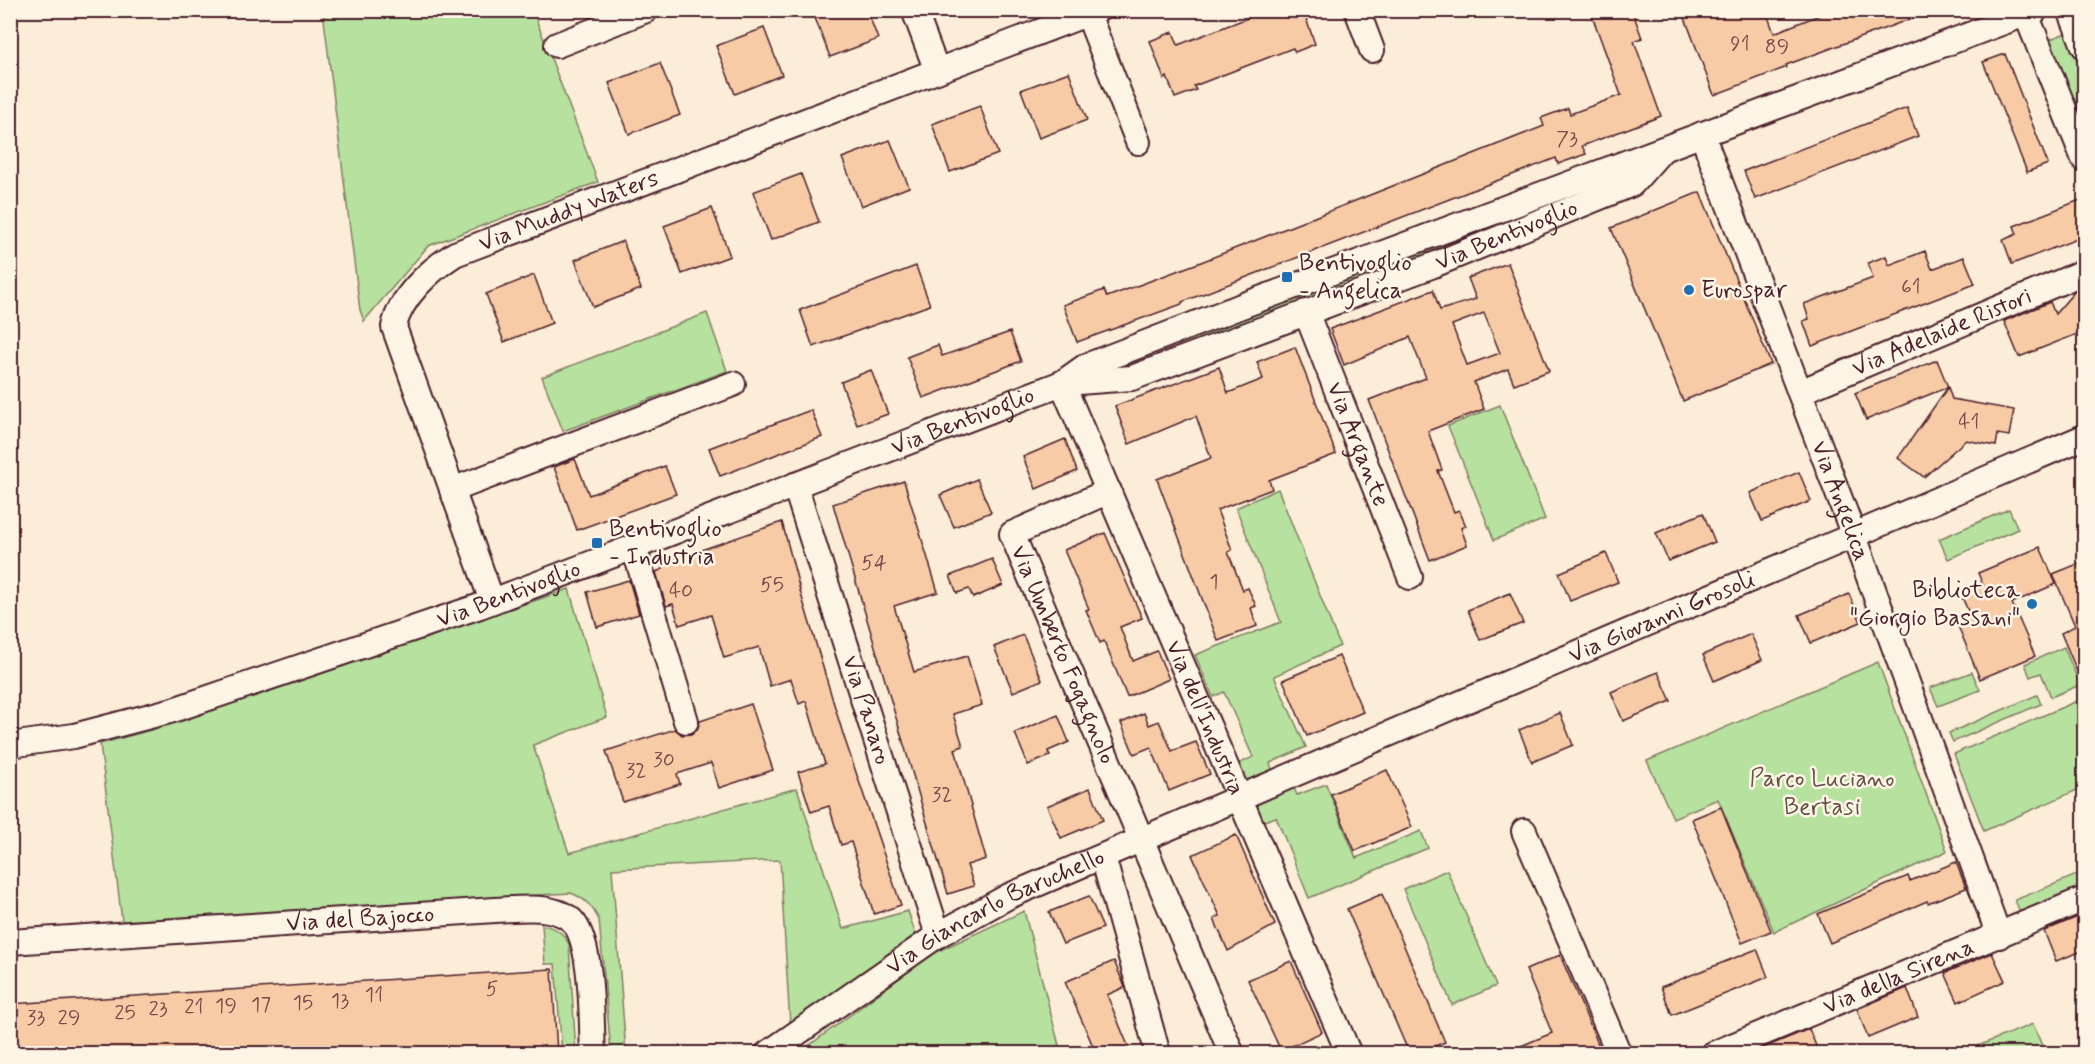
<svg xmlns="http://www.w3.org/2000/svg" width="2095" height="1064" viewBox="0 0 2095 1064" font-family="Mynerve,sans-serif">
<style>
.green{fill:#b7e19e;stroke:#808064;stroke-width:1.5}
.building{fill:#f7cba6;stroke:#4a1f2b;stroke-width:1.5;fill-rule:evenodd}
.lines{fill:none;stroke-linecap:round;stroke-linejoin:round}
.minor-casing{stroke:#4a1f2b;stroke-width:28}
.minor{stroke:#fcf5e5;stroke-width:24}
.poi-dot{fill:#1f6fb2;stroke:#fcf5e5;stroke-width:2}
.labels{text-anchor:middle;dominant-baseline:central;stroke-width:5;stroke-linejoin:round;paint-order:stroke}
.number-label{font-size:21px;fill:#754a4a}
.street-label{font-size:24px;fill:#4a1f2b;stroke:#fcf5e5}
.poi-label{font-size:24px;fill:#4a1f2b;stroke:#fcf5e5;text-anchor:start}
.park-label{font-size:24px;fill:#655048;stroke:#fcf5e5}
</style>
<rect width="100%" height="100%" fill="#fbedd8"/>
<filter id="ink" filterUnits="userSpaceOnUse"><feTurbulence type="fractalNoise" baseFrequency=".0167" numOctaves="2"/><feDisplacementMap in="SourceGraphic" scale="12" xChannelSelector="R" yChannelSelector="G"/><feConvolveMatrix kernelMatrix="1 2 1 2 8 2 1 2 1" color-interpolation-filters="sRGB"/></filter>
<g filter="url(#ink)">
<!-- green -->
<g class="green">
<path d="M323,11H533L598,182L428,246L364,321L360,310Z"/>
<path d="M2066,33L2084,79V131L2048,40Z"/>
<path d="M1501,221L1502,228L1386,275L1380,260Z"/>
<path d="M1363,269L1368,282L1183,353L1176,340Z"/>
<path d="M707,313L727,371L563,431L542,377Z"/>
<path d="M1500,405L1545,519L1494,540L1448,426Z"/>
<path d="M1278,489L1340,646L1274,676L1306,747L1270,763L1273,772L1245,785L1236,765L1253,757L1224,692L1213,697L1195,655L1281,622L1236,508Z"/>
<path d="M2009,509L2018,529L1948,559L1939,539Z"/>
<path d="M569,589L607,717L533,745L569,853L797,788L843,929L908,911L916,936L790,1025L780,860L612,869L626,1053H611L599,920C592,906 586,899 571,893L122,921L100,744L169,725Z"/>
<path d="M2064,647L2080,685L2051,697L2041,673L2030,677L2025,664Z"/>
<path d="M1878,662L1947,851L1774,932L1718,799L1673,818L1647,761Z"/>
<path d="M1972,672L1980,690L1938,706L1930,688Z"/>
<path d="M2037,695L2041,704L1953,742L1949,733Z"/>
<path d="M2084,698V787L1984,831L1954,754Z"/>
<path d="M1326,784L1356,858L1421,831L1428,848L1309,898L1276,817L1261,822L1254,805L1294,788L1297,795Z"/>
<path d="M1447,870L1496,986L1452,1005L1403,889Z"/>
<path d="M2084,872V891L2022,917L2015,900Z"/>
<path d="M1024,911L1061,1053H799L932,954Z"/>
<path d="M542,925C556,928 562,931 569,944L576,1053H562L555,964H545Z"/>
<path d="M2033,1024L2045,1053H1960Z"/>
</g>
<!-- building -->
<g class="building">
<path d="M812,10H867L878,39L830,57Z"/>
<path d="M1268,10H1303L1315,44L1295,52L1293,48L1194,86L1196,90L1175,98L1167,77L1164,79L1150,41L1173,32L1178,45Z"/>
<path d="M1590,10H1632L1642,38L1634,41L1661,116L1582,146L1586,154L1558,164L1556,158L1182,302V304L1077,342L1063,305L1104,290L1107,297L1201,262L1544,126L1541,118L1568,108L1570,114L1621,95Z"/>
<path d="M1682,10H1760L1762,17L1767,14L1774,33L1832,10L1929,12L1786,65L1787,67L1714,95Z"/>
<path d="M764,28L782,75L735,94L716,46Z"/>
<path d="M2005,54L2048,164L2027,172L1983,62Z"/>
<path d="M660,63L680,115L629,134L609,83Z"/>
<path d="M1069,72L1087,120L1039,138L1021,90Z"/>
<path d="M980,106L998,154L950,172L932,124Z"/>
<path d="M1907,108L1918,136L1755,199L1744,171Z"/>
<path d="M890,140L909,187L861,206L842,158Z"/>
<path d="M801,174L819,222L771,240L753,192Z"/>
<path d="M1700,192L1771,364L1683,401L1611,228Z"/>
<path d="M2080,200L2085,212V236L2012,264L2003,240L2017,234L2014,226Z"/>
<path d="M712,208L730,256L682,274L664,226Z"/>
<path d="M623,241L641,289L593,307L575,260Z"/>
<path d="M1925,251L1932,269L1964,257L1975,284L1812,346L1803,321L1809,319L1804,304L1873,278L1868,263L1886,256L1889,265Z"/>
<path d="M1508,263L1549,371L1514,384L1508,369L1474,382L1484,409L1428,431L1442,470L1438,471L1454,512L1459,510L1466,526L1461,528L1467,545L1430,560L1369,400L1426,378L1410,337L1344,365L1330,329L1433,290L1440,310L1476,299L1468,278ZM1484,313L1500,353L1467,365L1452,325Z"/>
<path d="M916,266L930,305L813,347L800,310Z"/>
<path d="M534,275L552,323L504,342L486,294Z"/>
<path d="M2085,287V331L2019,357L2004,321L2050,302L2055,314L2075,291Z"/>
<path d="M1010,332L1021,361L923,398L907,357L938,345L942,356Z"/>
<path d="M1295,347L1336,454L1269,480L1272,489L1217,510L1232,550L1228,552L1243,590L1248,588L1256,606L1251,608L1257,626L1218,641L1157,479L1211,458L1196,416L1129,444L1115,406L1219,367L1228,393L1263,379L1257,362Z"/>
<path d="M1937,360L1948,387L1866,420L1855,393Z"/>
<path d="M871,370L888,414L857,425L841,382Z"/>
<path d="M1948,387L1952,399L2014,410L2009,436L1998,434L1996,446L1966,440L1924,477L1898,458Z"/>
<path d="M811,410L822,437L720,476L709,448Z"/>
<path d="M1065,439L1077,471L1036,489L1023,457Z"/>
<path d="M575,459L589,495L665,466L676,494L577,530L554,467Z"/>
<path d="M1799,472L1811,501L1762,521L1750,493Z"/>
<path d="M977,479L991,512L954,527L940,495Z"/>
<path d="M904,481L938,592L894,606L914,672L967,656L982,705L953,714L963,746L955,749L986,859L967,865L974,886L948,894L833,504Z"/>
<path d="M1703,513L1715,542L1668,561L1656,533Z"/>
<path d="M782,522L801,594L843,734L901,905L874,914L851,842L841,845L829,806L811,812L798,772L825,764L806,701L799,704L791,679L770,686L759,647L724,658L711,615L679,625L673,604L666,606L656,572L663,569L661,564Z"/>
<path d="M1105,533L1142,618L1120,627L1133,661L1157,651L1169,679L1127,697L1104,641L1100,643L1086,610L1089,609L1064,550Z"/>
<path d="M2040,547L2056,584L2012,603L2035,656L1980,679L1956,621L1970,615L1961,595L1983,585L1978,573Z"/>
<path d="M1606,553L1618,582L1570,601L1559,573Z"/>
<path d="M992,559L1003,585L973,598L969,589L957,593L950,576Z"/>
<path d="M2085,561V688H2084L2061,633L2075,626L2053,574Z"/>
<path d="M629,580L639,614L597,627L587,592Z"/>
<path d="M1510,593L1523,623L1480,640L1468,610Z"/>
<path d="M1849,594L1861,622L1811,643L1799,615Z"/>
<path d="M1751,634L1762,660L1714,681L1703,655Z"/>
<path d="M1023,635L1042,680L1013,692L994,647Z"/>
<path d="M1339,656L1363,712L1307,736L1283,680Z"/>
<path d="M1658,672L1671,701L1623,721L1611,692Z"/>
<path d="M751,704L773,770L719,788L711,763L677,774L680,784L623,802L606,751L675,729L682,735L691,734L697,730L700,721Z"/>
<path d="M1144,713L1149,725L1159,721L1172,751L1196,742L1210,774L1169,791L1151,747L1134,754L1121,723Z"/>
<path d="M1560,713L1573,745L1532,762L1519,730Z"/>
<path d="M1058,715L1069,742L1048,751L1050,756L1028,765L1015,733Z"/>
<path d="M1387,770L1412,827L1355,851L1331,794Z"/>
<path d="M1090,788L1103,820L1061,838L1047,806Z"/>
<path d="M1721,807L1771,931L1742,943L1692,819Z"/>
<path d="M1236,835L1275,925L1228,951L1214,919L1220,916L1192,855Z"/>
<path d="M1956,862L1966,888L1928,903L1927,901L1830,943L1818,914L1908,876L1910,881Z"/>
<path d="M1382,894L1445,1042L1417,1053H1409L1347,909Z"/>
<path d="M1089,896L1103,928L1063,944L1049,912Z"/>
<path d="M2085,914V950L2056,961L2044,931Z"/>
<path d="M1757,949L1768,977L1672,1015L1661,987Z"/>
<path d="M1992,953L2005,981L1958,1002L1945,973Z"/>
<path d="M1560,955L1602,1053H1504L1552,1033L1526,970Z"/>
<path d="M1114,961L1125,987L1107,995L1131,1053H1096L1065,982Z"/>
<path d="M1291,961L1322,1032L1281,1051L1248,980Z"/>
<path d="M552,969L557,1053H10V1004Z"/>
<path d="M1907,988L1918,1017L1868,1038L1857,1009Z"/>
<path d="M1809,1029L1819,1053H1751Z"/>
</g>
<g class="lines">
<!-- minor casing -->
<g class="minor-casing">
<g id="minor">
<path d="M914,10L937,71"/>
<path d="M1357,10L1372,50"/>
<path d="M2070,10L2084,46"/>
<path d="M1088,14L1138,142"/>
<path d="M2026,14L2084,159"/>
<path d="M557,45L646,10"/>
<path id="s1" d="M1702,134L1854,536L1999,936"/>
<path id="s2" d="M1306,312L1410,577"/>
<path id="s3" d="M1062,383L1349,1054"/>
<path id="s4" d="M1065,383L1132,378L1431,266L1632,184L1662,150"/>
<path id="s5" d="M1800,392L2084,272"/>
<path id="s6" d="M795,485L938,935"/>
<path d="M452,490L733,384"/>
<path id="s7" d="M1109,491L1012,534L1232,1054"/>
<path d="M634,547L686,721"/>
<path id="s8" d="M492,601L394,327C400,297 430,270 455,254L1097,10"/>
<path id="s9" d="M10,745L74,736L173,710L480,606L1062,383L1086,366L1244,305L2036,10"/>
<path d="M1524,831L1619,1054"/>
<path d="M1103,857L1158,1054"/>
<path id="s10" d="M10,942L495,910C518,909 549,904 569,918C594,936 591,1023 593,1054"/>
<path id="s11" d="M767,1054L938,935L1009,896L2084,437"/>
<path id="s12" d="M1713,1054L2084,899"/>
</g>
</g>
<!-- minor -->
<use href="#minor" class="minor"/>
</g>
</g>
<!-- markers -->
<g class="poi-dot">
<rect x="1281" y="271" width="12" height="12" rx="3"/>
<circle cx="1689" cy="290" r="6"/>
<rect x="591" y="537" width="12" height="12" rx="3"/>
<circle cx="2032" cy="604" r="6"/>
</g>
<g class="labels">
<!-- number labels -->
<g class="number-label">
<text x="1740" y="44">91</text>
<text x="1777" y="47">89</text>
<text x="1567" y="139">73</text>
<text x="1911" y="287">61</text>
<text x="1969" y="422">41</text>
<text x="874" y="563">54</text>
<text x="1214" y="582">1</text>
<text x="772" y="585">55</text>
<text x="681" y="591">40</text>
<text x="664" y="760">30</text>
<text x="636" y="771">32</text>
<text x="942" y="795">32</text>
<text x="492" y="989">5</text>
<text x="374" y="995">11</text>
<text x="340" y="1001">13</text>
<text x="303" y="1003">15</text>
<text x="261" y="1005">17</text>
<text x="226" y="1006">19</text>
<text x="194" y="1007">21</text>
<text x="158" y="1009">23</text>
<text x="125" y="1013">25</text>
<text x="36" y="1018">33</text>
<text x="69" y="1018">29</text>
</g>
<!-- street labels -->
<g class="street-label">
<text stroke="none"><textPath href="#s8" startOffset="510">Via Muddy Waters</textPath></text>
<text stroke="none"><textPath href="#s4" startOffset="468">Via Bentivoglio</textPath></text>
<text stroke="none"><textPath href="#s5" startOffset="154">Via Adelaide Ristori</textPath></text>
<text stroke="none"><textPath href="#s9" startOffset="1008">Via Bentivoglio</textPath></text>
<text stroke="none"><textPath href="#s2" startOffset="142">Via Argante</textPath></text>
<text stroke="none"><textPath href="#s1" startOffset="392">Via Angelica</textPath></text>
<text stroke="none"><textPath href="#s9" startOffset="522">Via Bentivoglio</textPath></text>
<text stroke="none"><textPath href="#s11" startOffset="999">Via Giovanni Grosoli</textPath></text>
<text stroke="none"><textPath href="#s7" startOffset="237">Via Umberto Fogagnolo</textPath></text>
<text stroke="none"><textPath href="#s6" startOffset="236">Via Panaro</textPath></text>
<text stroke="none"><textPath href="#s3" startOffset="364">Via dell'Industria</textPath></text>
<text stroke="none"><textPath href="#s11" startOffset="270">Via Giancarlo Baruchello</textPath></text>
<text stroke="none"><textPath href="#s10" startOffset="351">Via del Bajocco</textPath></text>
<text stroke="none"><textPath href="#s12" startOffset="201">Via della Sirena</textPath></text>
</g>
<!-- poi labels -->
<g class="poi-label">
<text x="1299" y="263">Bentivoglio<tspan x="1299" dy="28">- Angelica</tspan></text>
<text x="1701" y="290">Eurospar</text>
<text x="609" y="529">Bentivoglio<tspan x="609" dy="28">- Industria</tspan></text>
<text x="2020" y="590" text-anchor="end">Biblioteca<tspan x="2020" dy="28">"Giorgio Bassani"</tspan></text>
</g>
<!-- park labels -->
<g class="park-label">
<text x="1822" y="779">Parco Luciano<tspan x="1822" dy="28">Bertasi</tspan></text>
</g>
</g>
<!-- margin -->
<rect width="2095" height="1064" fill="none" stroke="#fcf5e5" stroke-width="36"/>
<rect x="18" y="18" width="2059" height="1028" fill="none" stroke="#4a1f2b" stroke-width="2" filter="url(#ink)"/>
</svg>
